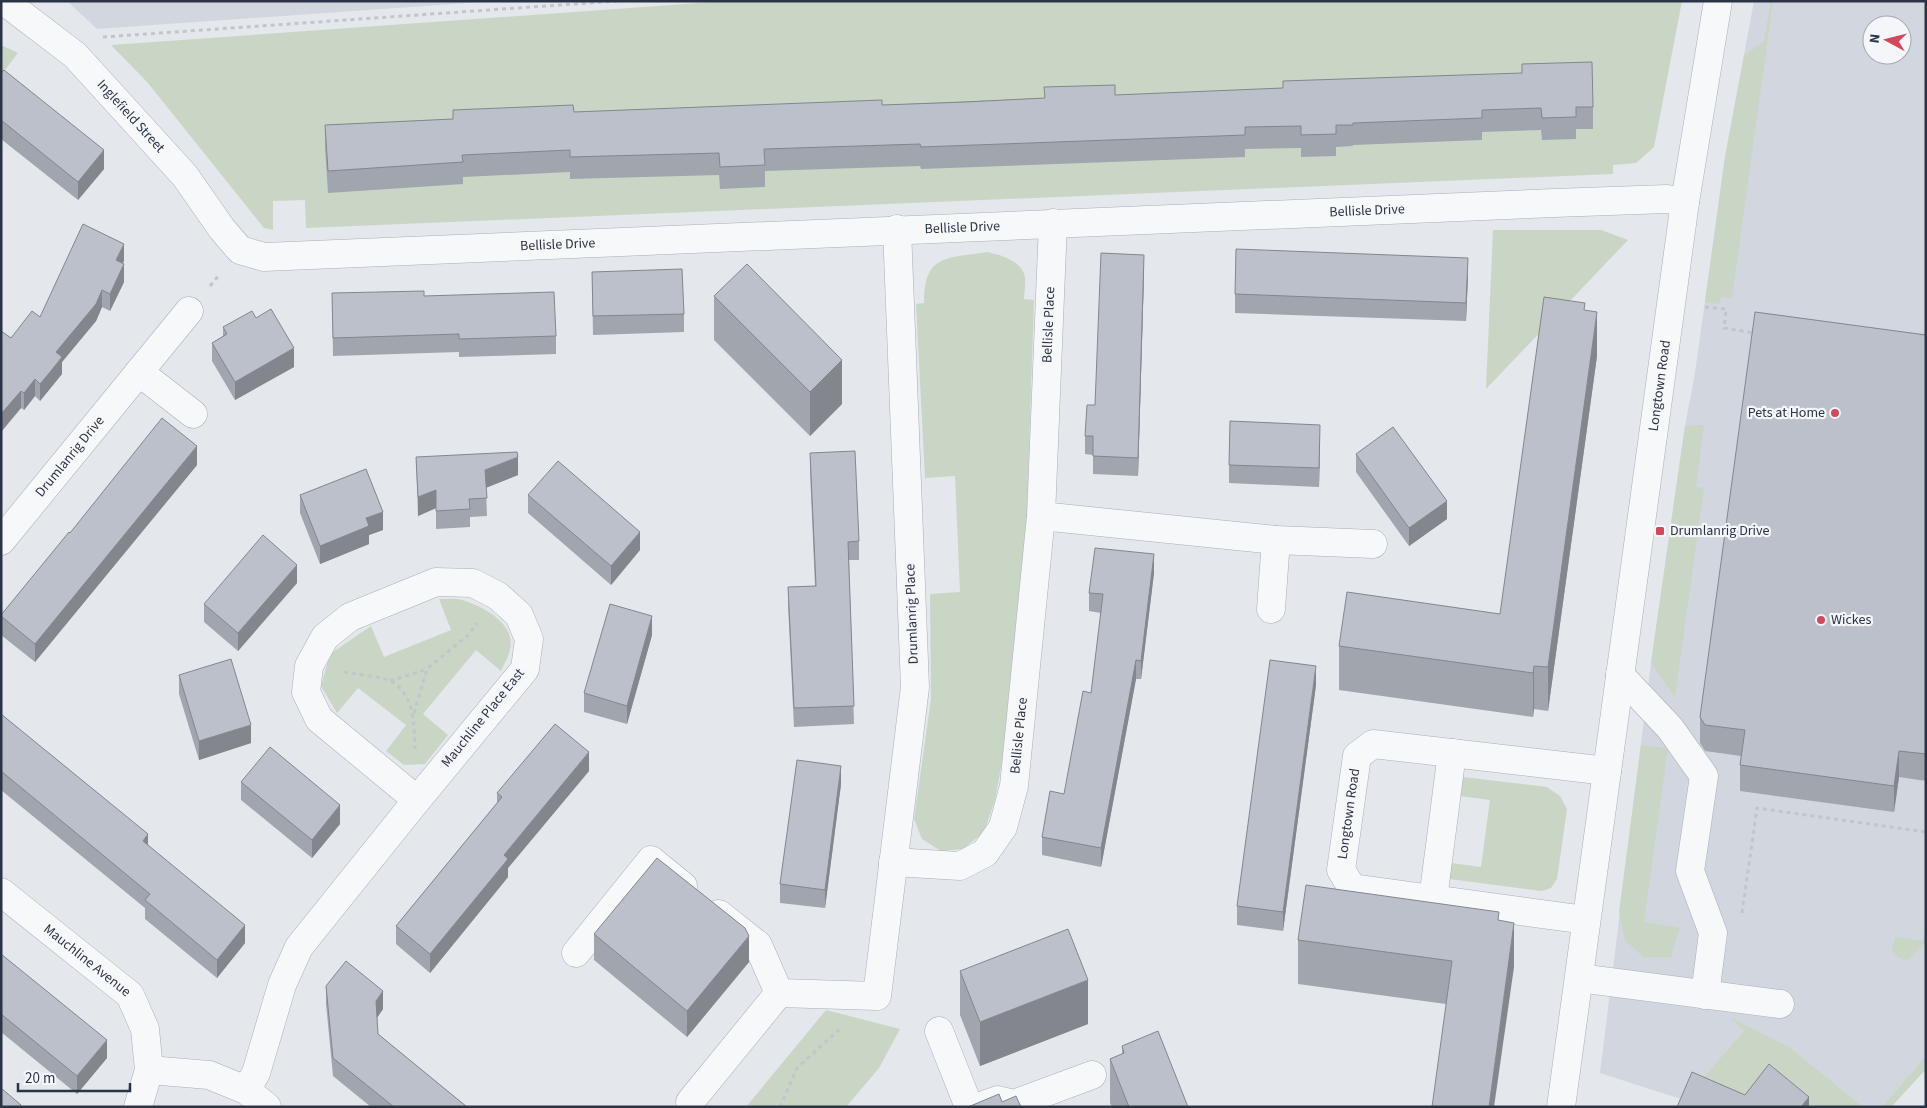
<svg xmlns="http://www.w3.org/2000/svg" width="1927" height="1108" viewBox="0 0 1927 1108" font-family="'Source Sans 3',sans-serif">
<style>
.built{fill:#d2d6de;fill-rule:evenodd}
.green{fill:#c9d6c5}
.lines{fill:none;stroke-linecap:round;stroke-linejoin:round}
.minor-casing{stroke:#a9aeb7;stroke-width:29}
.path{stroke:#c2c5cb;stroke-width:3;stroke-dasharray:4 4;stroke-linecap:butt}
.minor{stroke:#f7f8fa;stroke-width:28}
.wall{fill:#a1a5ae}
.shaded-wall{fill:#83868d}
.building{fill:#bbc0ca;stroke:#83868d}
.poi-dot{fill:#d1495b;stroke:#f4f6f9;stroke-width:2}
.labels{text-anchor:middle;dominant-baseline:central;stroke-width:4.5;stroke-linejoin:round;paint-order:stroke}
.street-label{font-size:14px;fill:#2b3445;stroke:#f4f6f9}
.poi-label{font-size:14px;fill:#2b3445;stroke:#f4f6f9;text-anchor:start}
</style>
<rect width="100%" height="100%" fill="#e4e7ec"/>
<!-- built -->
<g class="built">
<path d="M67,1H496L97,29Z"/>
<path d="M1754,1H1926V1069L1891,1107H1847L1684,1100L1600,1073L1651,663L1685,426L1695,373L1725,157ZM1872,25H1902V55H1872Z"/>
</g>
<!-- green -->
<g class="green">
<path d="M727,1H1682L1654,147L1636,163L1613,165V174L306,228L305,200L273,201V230L264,228L148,83L111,45Z"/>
<path d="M1768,1H1773L1732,298L1721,297L1720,304L1705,302L1725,157L1744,56L1764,41L1770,5Z"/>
<path d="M1,45L18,53L1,75Z"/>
<path d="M1493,230H1601L1628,240L1486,389Z"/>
<path d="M987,252C1001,255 1023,261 1025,278C1026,285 1024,292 1024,299L1034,300L1027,513L1002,762L995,800L984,832L963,849L941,851L922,839L914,819L931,699L930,594L960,592L955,476L925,478L916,304L924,303C924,253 947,259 987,252Z"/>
<path d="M1704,425L1696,487L1704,488L1675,697L1651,663L1685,426Z"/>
<path d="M439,599C446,599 455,598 462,600C482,606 516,623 510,649C509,656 504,664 501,671L476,650L423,714L448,735L425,764L404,765L386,751L406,725L358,688L337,713L321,686L330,654L371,626L384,657L451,630Z"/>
<path d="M1641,745L1668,748L1644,922L1680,928L1671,957H1643L1625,940L1619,912Z"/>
<path d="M1463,777L1547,787L1560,796L1567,809L1557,879L1551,888L1542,891L1449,879L1451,863L1481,867L1490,800L1460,796Z"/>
<path d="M1926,923V942L1907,961L1898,957L1892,950L1895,937L1923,941Z"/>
<path d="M826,1010L900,1029L879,1068L846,1107H746Z"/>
<path d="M1731,1018L1789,1047L1863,1107H1787L1684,1100L1744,1031Z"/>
<path d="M1926,1056V1069L1891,1107H1882Z"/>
</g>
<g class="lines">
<!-- minor casing -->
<g class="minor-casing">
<g id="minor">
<path id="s1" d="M4,1L75,55L185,176L222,229L240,250L264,257L1554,203L1667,199L1685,202"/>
<path d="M139,372L193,414"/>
<path d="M1041,516L1276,540L1373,544"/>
<path id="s2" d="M1,541L189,311"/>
<path d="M1271,609L1276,540"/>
<path d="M1620,675L1670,728L1704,776L1690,871L1713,933L1705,995"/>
<path id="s3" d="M893,862L960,866L985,853L1003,827L1014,786L1041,516L1053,223"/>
<path id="s4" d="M1,892L130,995L145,1029L149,1070L138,1107"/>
<path d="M1433,899L1452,753"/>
<path d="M719,914L758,945L779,993"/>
<path id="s5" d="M1586,920L1352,888L1341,870L1357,756L1373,744L1607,771"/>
<path d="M576,953L651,860L683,886"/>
<path d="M1579,978L1780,1004"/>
<path d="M939,1031L969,1107"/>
<path d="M149,1070L209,1075L246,1090L267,1107"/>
<path d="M246,1090L256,1073L282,985L299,947L417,800L319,719L306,692L309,666L325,637L350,617L436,582L473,583L498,596L519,615L529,639L525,669L417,800"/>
<path d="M690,1102L779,993L877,996L915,687L897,229"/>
<path d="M978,1107L998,1100L1014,1104L1092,1075"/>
<path id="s6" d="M1561,1107L1685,202L1718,1"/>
</g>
</g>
<!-- path -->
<g class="path">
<path d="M103,37L617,1"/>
<path d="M210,286L219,275"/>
<path d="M1705,307L1726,309L1724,328L1754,333"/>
<path d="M344,672C354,674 383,677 391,681C415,695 414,725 415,749"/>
<path d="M390,681L427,669"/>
<path d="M414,713L427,669L468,635L477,623"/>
<path d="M1742,913L1757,808L1926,832"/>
<path d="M780,1107L797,1068L841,1028"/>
</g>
<!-- minor -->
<use href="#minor" class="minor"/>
</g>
<!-- wall -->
<g class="wall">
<path d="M1,73L104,169L78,200L1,139Z"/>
<path d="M1115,95L1593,107V129H1576V139L1542,140L1541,130L1482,132V140L1353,145V146L1336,147V156L1301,157V148L1245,149V157L921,169L920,166L765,171V187L720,189L719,175L570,179V172L463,177V184L328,193L325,147V125L453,119V110L574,112L882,105Z"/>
<path d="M124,261L122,263L124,282L110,311L102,307L96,321L62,362V374L40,401L35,396L24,410L21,408L1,432V331L11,338L40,317Z"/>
<path d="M592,272L684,314V332L593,335Z"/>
<path d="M1144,273L1138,476L1093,474V455L1085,454V436L1095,405Z"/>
<path d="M1468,276L1466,321L1235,313V294Z"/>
<path d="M332,293L424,296L556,336V354L459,357V352L333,356Z"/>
<path d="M714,296L842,404L810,436L714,340Z"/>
<path d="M1585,310L1597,356L1548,711L1534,709L1533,717L1339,690V646L1500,614Z"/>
<path d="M256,318L294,367L235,400L212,361V343L223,336V327Z"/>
<path d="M1926,335V781L1899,777L1894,812L1740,791V765L1741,756L1705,751L1700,743V717Z"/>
<path d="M1320,443L1319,487L1229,483V465Z"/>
<path d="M810,453L859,541V560H849L854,724L794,727L788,605V587L815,586L810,471Z"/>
<path d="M1356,454L1447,519L1409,546L1356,472Z"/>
<path d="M416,457L518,475L486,488L487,516L470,517V527L436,529V508L418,516Z"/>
<path d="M197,465L35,662L1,635V615L70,533Z"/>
<path d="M300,495L383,530L369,535V544L320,564L300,513Z"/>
<path d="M528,495L640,550L611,585L528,513Z"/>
<path d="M1154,573L1141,679H1136L1101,867L1042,855V837L1064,794L1091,693L1101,613L1089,611V593Z"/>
<path d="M297,583L238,651L204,622V604Z"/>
<path d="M652,635L627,724L584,712V693Z"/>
<path d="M179,675L251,743L199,760L179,694Z"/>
<path d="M1316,685L1283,931L1237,925V906Z"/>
<path d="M1,714L148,845L245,943L217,978L145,919V908L1,790Z"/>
<path d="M589,771L508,868V877L430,973L396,944V926L497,803V793Z"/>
<path d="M241,782L340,824L312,858L241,800Z"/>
<path d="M841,784L825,908L780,903V884Z"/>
<path d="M1499,921L1514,967L1446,1004L1298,984V940Z"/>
<path d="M594,934L749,962L687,1037L594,960Z"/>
<path d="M1,954L107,1058L77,1094L1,1032Z"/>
<path d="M960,971L1088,1024L980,1066L960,1015Z"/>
<path d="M326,986L383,1009L377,1018L378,1034L467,1107H371L333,1076L326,1004Z"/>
<path d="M1122,1046L1188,1107H1112L1110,1103V1059L1122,1054Z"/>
</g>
<!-- shaded-wall -->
<g class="shaded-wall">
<path d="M104,150V169L78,200V182Z"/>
<path d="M124,244V261L116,278V260Z"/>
<path d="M1144,255V273L1138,476V458Z"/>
<path d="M1468,258V276L1466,321V303Z"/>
<path d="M124,264V282L110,311V294Z"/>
<path d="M102,290V307L96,321L62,362V374L40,401V384L56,352Z"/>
<path d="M1597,312V356L1548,711V667Z"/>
<path d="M294,348V367L235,400V382Z"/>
<path d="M842,360V404L810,436V392Z"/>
<path d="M35,379V396L24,410V393Z"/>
<path d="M21,391V408L1,432V414Z"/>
<path d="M1320,425V443L1319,487V468Z"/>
<path d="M197,446V465L35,662V644Z"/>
<path d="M518,457V475L485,488V470Z"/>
<path d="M436,490V508L418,516V497Z"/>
<path d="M1447,501V519L1409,546V528Z"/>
<path d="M383,512V530L369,535V544L320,564V546L366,518Z"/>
<path d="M640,532V550L611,585V566Z"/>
<path d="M1154,554V573L1141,679V661Z"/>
<path d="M297,565V583L238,651V633Z"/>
<path d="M652,616V635L627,724V706Z"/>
<path d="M1136,660V679L1101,867V848Z"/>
<path d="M1316,666V685L1283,931V912Z"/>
<path d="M1534,666V709L1533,717V673Z"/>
<path d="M251,725V743L199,760V741Z"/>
<path d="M1899,751V777L1894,812V786Z"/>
<path d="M589,752V771L508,868V877L430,973V954L504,855Z"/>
<path d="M841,766V784L825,908V890Z"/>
<path d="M340,805V824L312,858V840Z"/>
<path d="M148,834V852L143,841Z"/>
<path d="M1514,923V967L1494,1107H1489Z"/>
<path d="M245,925V943L217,978V960Z"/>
<path d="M749,936V962L687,1037V1011Z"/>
<path d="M1088,980V1024L980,1066V1022Z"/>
<path d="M383,991V1009L376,1019V1001Z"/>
<path d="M107,1040V1058L77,1094V1076Z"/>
<path d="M1809,1097V1107H1801Z"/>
</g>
<!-- building -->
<g class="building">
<path d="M1592,62L1593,107H1576V117L1542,118L1541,108L1482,110V118L1353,123V125H1336V134L1301,135V126L1245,127V135L921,147L920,144L764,149L765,165L720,167L719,153L570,157V150L462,155L463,162L328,171L325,125L453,119V110L573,105L574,112L882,100V105L965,102L1045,98L1044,87L1115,85V95L1283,88V81L1522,73V64Z"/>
<path d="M4,70L104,150L78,182L1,120V73Z"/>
<path d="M83,224L124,244L116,260L124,264L110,294L102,290L96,304L56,352L62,357L51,371L40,384L35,379L24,393L21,391L1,414V331L11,338L32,311L40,317Z"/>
<path d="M1236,249L1468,258L1466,303L1235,294Z"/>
<path d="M1101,253L1144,255L1138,458L1093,456V436H1085L1087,405H1095Z"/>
<path d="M747,264L842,360L810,392L714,296Z"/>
<path d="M682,269L684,314L593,316L592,272Z"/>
<path d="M424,291V296L554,292L556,336L459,339V334L333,338L332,293Z"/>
<path d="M1544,297L1585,303L1584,310L1597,312L1548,667L1534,666L1533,673L1339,646L1347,592L1500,614Z"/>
<path d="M271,309L294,348L235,382L212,343L227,334L223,327L252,311L256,318Z"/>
<path d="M1755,312L1926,335V754L1899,751L1894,786L1740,765L1745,730L1705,725L1700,717Z"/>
<path d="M162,418L197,446L35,644L1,616V615L69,532L70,533Z"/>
<path d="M1230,421L1320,425L1319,468L1229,465Z"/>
<path d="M1393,427L1447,501L1409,528L1356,454Z"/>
<path d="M855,451L859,541L848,542L854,706L794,708L788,587L816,586L810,453Z"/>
<path d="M517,452L518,457L485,470L487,498L469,499L470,509L436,511V490L418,497L416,457Z"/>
<path d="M558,461L640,532L611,566L528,495Z"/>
<path d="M366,469L383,512L366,518L369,526L320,546L300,495Z"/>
<path d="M263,535L297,565L238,633L204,604Z"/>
<path d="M1095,548L1154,554L1141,661L1136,660L1101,848L1042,837L1050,791L1064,794L1083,691L1091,693L1103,594L1089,593Z"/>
<path d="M610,604L652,616L627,706L584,693Z"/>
<path d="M231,659L251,725L199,741L179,675Z"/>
<path d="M1270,660L1316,666L1283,912L1237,906Z"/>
<path d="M1,714L148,834L143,841L245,925L217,960L145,900L150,894L1,771Z"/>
<path d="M555,724L589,752L504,855L508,859L430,954L396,926L502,797L497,793Z"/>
<path d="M270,747L340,805L312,840L241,782Z"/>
<path d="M797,760L841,766L825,890L780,884Z"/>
<path d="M657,858L745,928L749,936L687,1011L594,934Z"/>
<path d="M1306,885L1499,912L1498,920L1514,923L1489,1107H1432L1452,961L1298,940Z"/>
<path d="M1068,929L1088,980L980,1022L960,971Z"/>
<path d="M1,954L107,1040L77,1076L1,1014Z"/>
<path d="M346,961L383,991L376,1001L378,1034L467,1107H394L333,1058L326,986Z"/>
<path d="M1158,1031L1188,1107H1129L1110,1059L1124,1053L1122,1046Z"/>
<path d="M1769,1064L1809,1097L1801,1107H1677L1692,1072L1745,1095Z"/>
<path d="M1,1088L21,1105L20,1107H1Z"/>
<path d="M999,1094L1002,1102L1016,1096L1021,1107H968Z"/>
</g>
<!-- markers -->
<g class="poi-dot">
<circle cx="1835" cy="413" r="5"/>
<rect x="1655" y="526" width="10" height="10" rx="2.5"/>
<circle cx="1821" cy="620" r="5"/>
</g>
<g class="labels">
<!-- street labels -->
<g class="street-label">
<text stroke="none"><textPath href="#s1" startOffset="172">Inglefield Street</textPath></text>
<text stroke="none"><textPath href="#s1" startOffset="1474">Bellisle Drive</textPath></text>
<text stroke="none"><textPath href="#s1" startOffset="1069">Bellisle Drive</textPath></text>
<text stroke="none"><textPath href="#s1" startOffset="664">Bellisle Drive</textPath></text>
<text stroke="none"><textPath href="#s3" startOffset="632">Bellisle Place</textPath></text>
<text stroke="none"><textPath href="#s6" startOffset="728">Longtown Road</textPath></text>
<text stroke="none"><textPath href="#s2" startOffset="109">Drumlanrig Drive</textPath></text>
<text transform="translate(912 614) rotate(-92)">Drumlanrig Place</text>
<text transform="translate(483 718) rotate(-51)">Mauchline Place East</text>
<text stroke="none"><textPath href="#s3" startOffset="220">Bellisle Place</textPath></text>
<text stroke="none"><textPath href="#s5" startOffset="314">Longtown Road</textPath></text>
<text stroke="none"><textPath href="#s4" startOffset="110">Mauchline Avenue</textPath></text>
</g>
<!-- poi labels -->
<g class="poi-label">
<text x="1825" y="413" text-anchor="end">Pets at Home</text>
<text x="1670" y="531">Drumlanrig Drive</text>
<text x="1831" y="620">Wickes</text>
</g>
</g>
<!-- border -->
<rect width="1927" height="1108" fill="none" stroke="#2b3445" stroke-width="5"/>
<!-- north arrow -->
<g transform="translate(1887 40) rotate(277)"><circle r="24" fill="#f4f6f9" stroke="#a4a8b1"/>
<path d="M0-4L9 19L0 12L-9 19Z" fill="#d1495b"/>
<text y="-8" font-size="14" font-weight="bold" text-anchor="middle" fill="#2b3445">N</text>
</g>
<!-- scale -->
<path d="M18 1083v8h112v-8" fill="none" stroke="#2b3445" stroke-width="2.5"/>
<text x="25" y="1083" font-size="15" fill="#2b3445" stroke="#f4f6f9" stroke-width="4" paint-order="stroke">20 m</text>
</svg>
